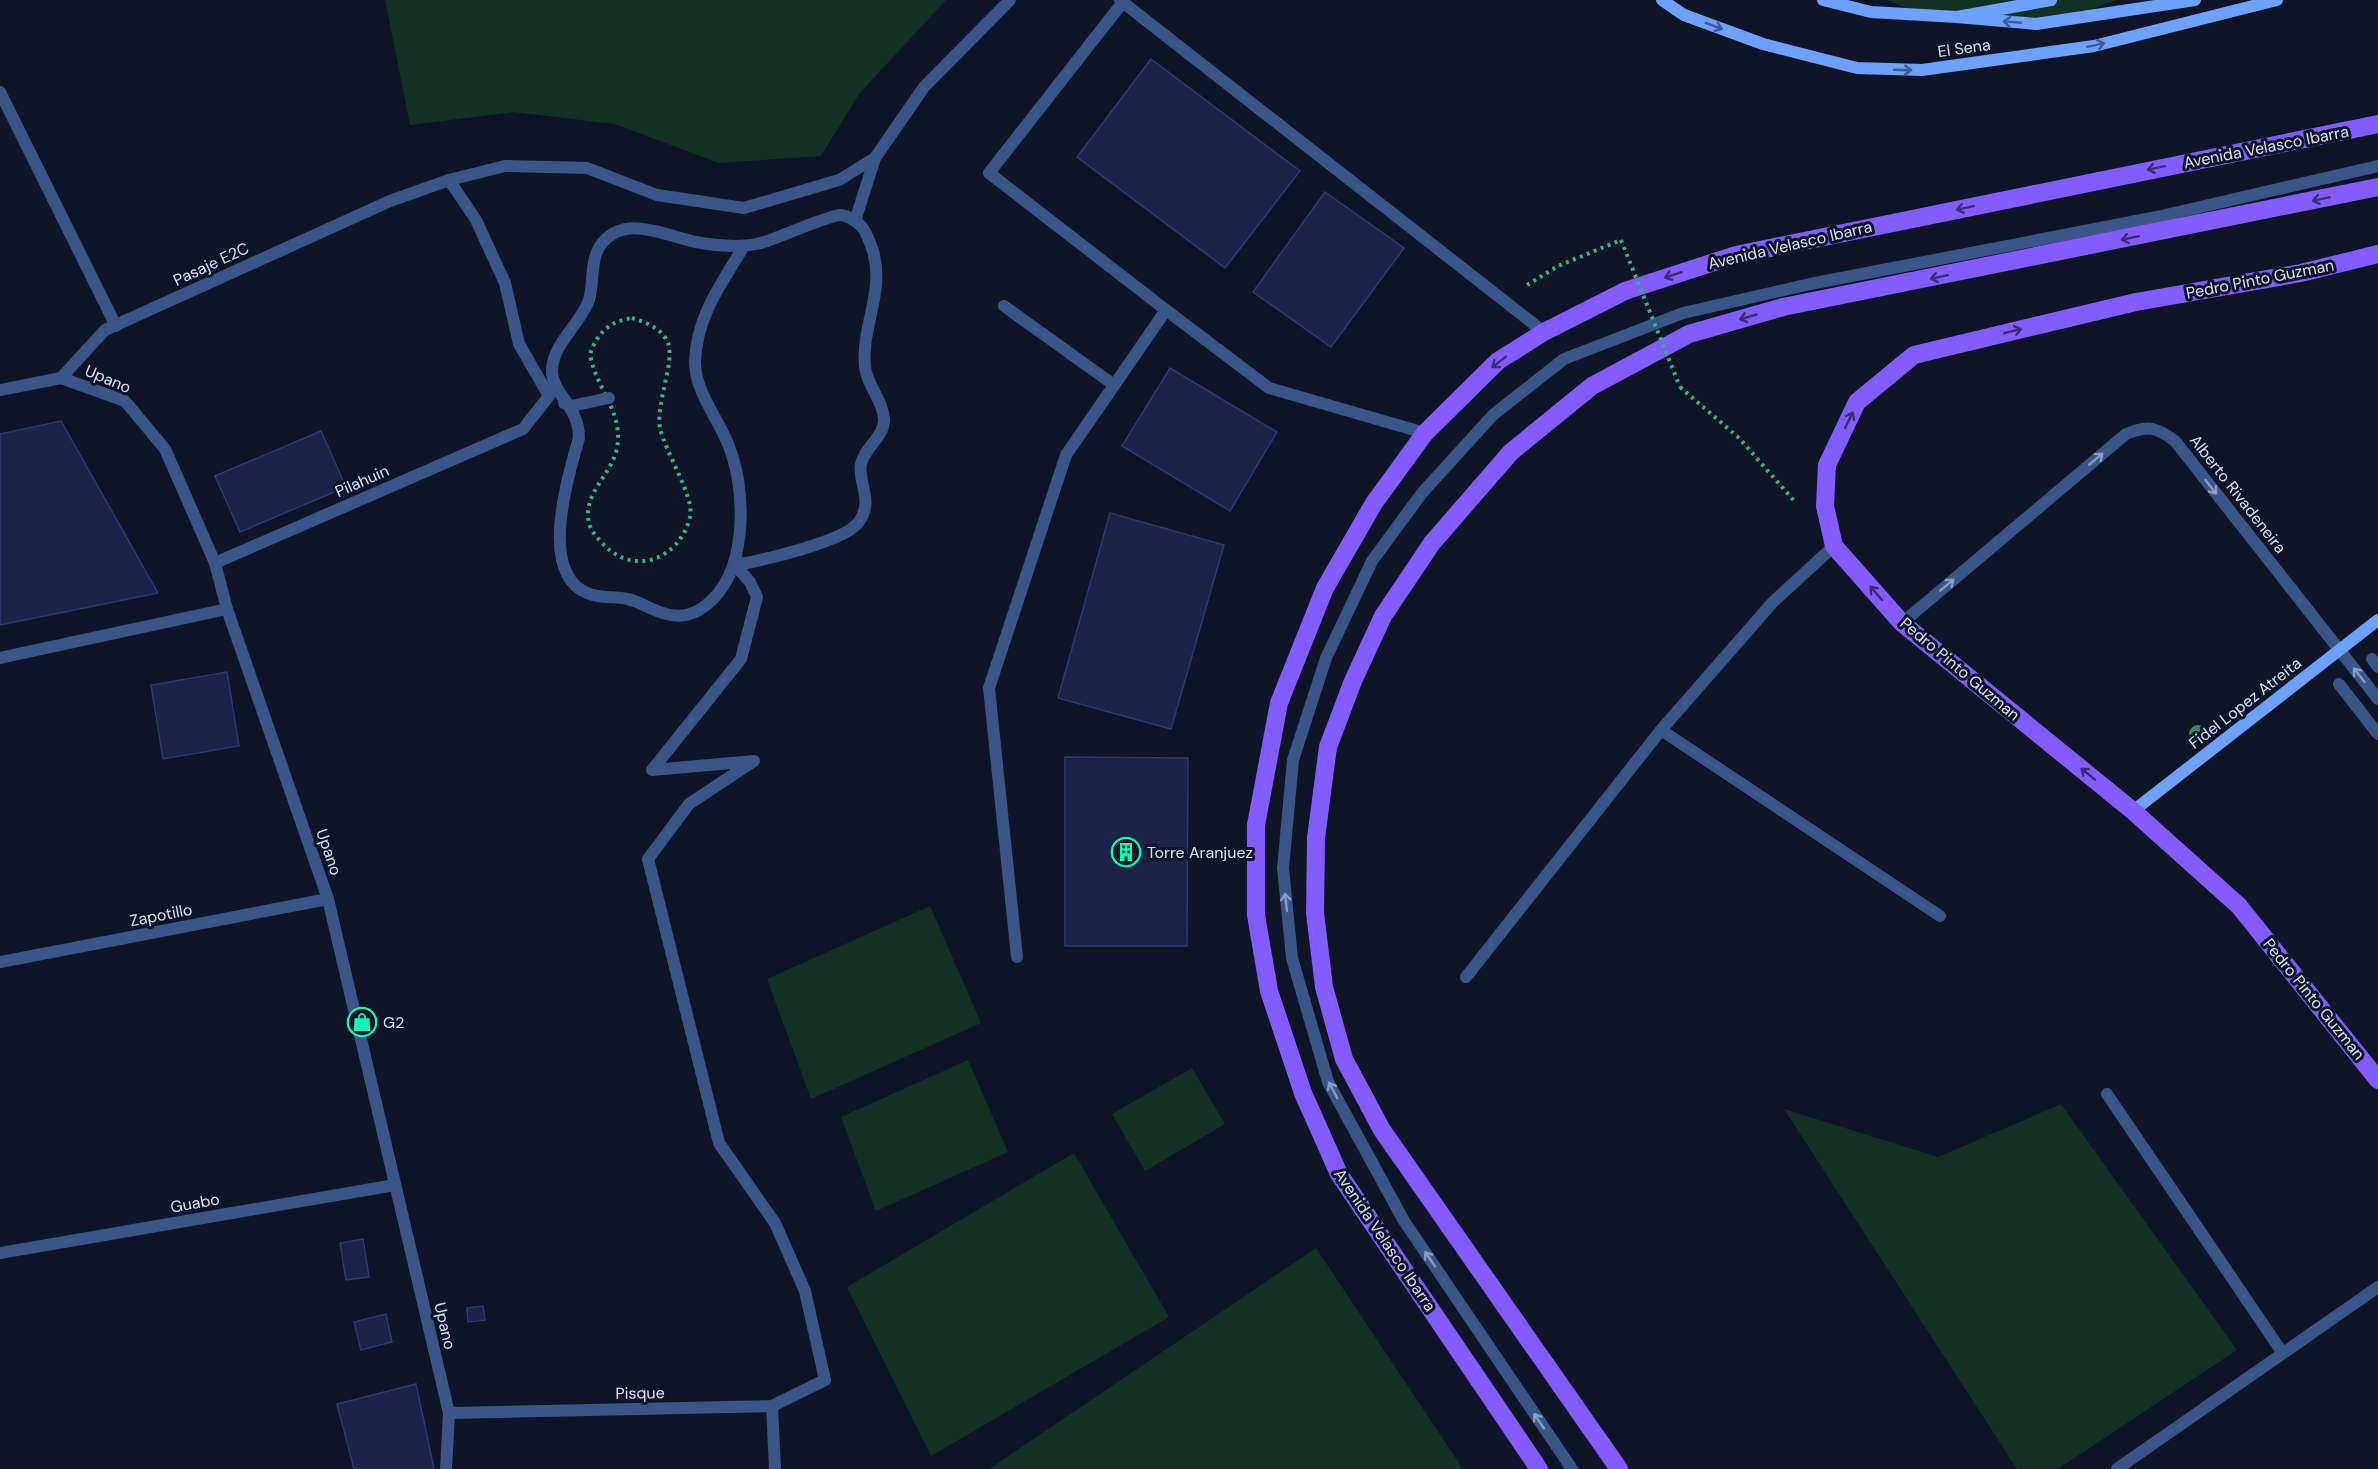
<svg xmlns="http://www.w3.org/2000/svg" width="2378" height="1469" viewBox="0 0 2378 1469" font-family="'DM Sans',sans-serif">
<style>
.green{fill:#123124}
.building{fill:#1b2348;stroke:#2d3a75;stroke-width:1.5}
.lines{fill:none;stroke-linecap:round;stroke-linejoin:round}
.path{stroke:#2eba7c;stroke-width:4;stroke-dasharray:3 4.5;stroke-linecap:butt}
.lane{stroke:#3a5587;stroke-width:12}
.street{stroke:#3a5587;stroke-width:12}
.secondary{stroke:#6ca1ff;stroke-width:12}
.primary{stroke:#835cff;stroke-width:18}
.path-bridge{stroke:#2eba7c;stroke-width:4;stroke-dasharray:3 4.5;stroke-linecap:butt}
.tree{fill:#3b8560}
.oneway{stroke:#3e5a93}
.oneway2{stroke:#382d73}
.oneway3{stroke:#889bc3}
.labels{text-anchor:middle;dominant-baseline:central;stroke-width:6;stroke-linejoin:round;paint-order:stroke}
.street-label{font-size:16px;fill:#d5e1ff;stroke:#0f1427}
.poi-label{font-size:16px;fill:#d5e1ff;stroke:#0f1427;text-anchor:start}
</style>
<rect width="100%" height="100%" fill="#0f1427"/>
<!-- green -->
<g class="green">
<path d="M385,0H946L859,94L821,156L719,163L615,124L513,112L410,125Z"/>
<path d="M1886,0H2117L2071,17L1996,23L1925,15Z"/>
<path d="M930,906L981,1023L811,1099L767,979Z"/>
<path d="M968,1060L1008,1152L876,1211L841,1117Z"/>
<path d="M1192,1068L1225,1124L1145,1171L1112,1114Z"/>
<path d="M2061,1104L2237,1350L2058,1469H2017L1784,1109L1938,1157Z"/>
<path d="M1074,1153L1169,1317L931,1456L847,1287Z"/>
<path d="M1316,1248L1463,1469H989Z"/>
</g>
<!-- building -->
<g class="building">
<path d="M1151,59L1300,171L1225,268L1077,157Z"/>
<path d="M1325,192L1404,248L1331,347L1253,292Z"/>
<path d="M1170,368L1277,432L1230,511L1122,446Z"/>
<path d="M61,421L158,593L0,625V434Z"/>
<path d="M321,431L346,487L240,532L215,476Z"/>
<path d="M1110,513L1224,545L1171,729L1058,698Z"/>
<path d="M227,672L239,746L163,759L151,685Z"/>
<path d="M1065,757L1188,758L1187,946H1065Z"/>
<path d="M363,1239L369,1277L346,1280L340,1243Z"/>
<path d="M483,1306L485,1320L468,1322L467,1308Z"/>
<path d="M386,1314L392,1342L361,1350L354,1322Z"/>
<path d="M416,1384L434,1469H354L337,1404Z"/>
</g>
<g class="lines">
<!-- path -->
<g class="path">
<path d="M1527,285L1558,266L1621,240"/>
<path d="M632,318C645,322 662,328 668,343C675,363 656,401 660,428C665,452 695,497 690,517C680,558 636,577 604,545C598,538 591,532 589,523C582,493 612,475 617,448C624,412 595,387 590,354C597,333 610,321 632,318Z"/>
<path d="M1680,387L1739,438L1796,503"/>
</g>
<!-- lane -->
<g class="lane">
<path d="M1004,306L1114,385"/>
<path d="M1166,310L1269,388L1425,433"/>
<path d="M1661,730L1940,916"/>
<path d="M1017,957L989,688L1066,455L1166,310L989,173L1123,2"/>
<path d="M1466,977L1661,730L1773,602L1834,546"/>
<path d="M2107,1094L2282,1352"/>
<path d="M1572,1469L1404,1221L1328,1082L1292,958L1283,868L1293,760L1326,658L1372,561L1422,493L1493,415L1564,359L1683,313L1810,284L2157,217L2378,166"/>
</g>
<!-- street -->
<g class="street">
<path d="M1120,0L1544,332"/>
<path d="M0,92L116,326"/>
<path d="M449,180L505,166L587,168L657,195L744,208L839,180L875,158L924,87L1010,0"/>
<path d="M855,221L875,158"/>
<path d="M61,378L105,330L390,201L449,180L476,220L505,283L519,344L549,396L523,429L215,563"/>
<path d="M0,390L61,378L125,401L165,449L215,563L227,609L328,899L449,1413L446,1469"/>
<path d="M564,403L571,406L609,398"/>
<path d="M735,565C760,561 843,542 858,523C875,501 857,482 861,464C864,448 885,436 884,419C883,400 867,386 865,367C861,326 885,293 873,251C870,243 867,232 861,226C856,221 848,216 841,215C828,215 779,238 761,243C740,248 717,246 696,242C666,236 623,212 600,246C590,261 594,283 589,300C580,325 553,343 552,370C551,393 579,405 579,438C568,476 538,572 587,593C600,599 614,596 627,599C638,601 647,607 657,611C680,620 696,616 713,599C748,564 746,487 728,444C717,416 695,392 695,361C697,315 722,283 744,246"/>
<path d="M1902,623L2126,434C2149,425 2156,427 2175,441L2378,699"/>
<path d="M0,658L227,609"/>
<path d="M2372,659L2378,667"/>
<path d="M2339,684L2378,734"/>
<path d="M0,962L328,899"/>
<path d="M0,1253L395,1185"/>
<path d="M772,1406L775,1469"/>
<path d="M449,1413L772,1406L825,1380L805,1291L775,1223L719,1143L648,859L689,804L754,761L652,770L741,659L757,597L750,582L735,565"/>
<path d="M2117,1469L2378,1287"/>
</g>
<!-- secondary -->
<g class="secondary">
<path d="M1662,0L1684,15L1763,44L1857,68L1922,70L2094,46L2277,0"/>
<path d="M1823,0L1871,12L1957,17L2051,0"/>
<path d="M1957,17L2036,24L2195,0"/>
<path d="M2133,811L2378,620"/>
</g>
<!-- primary -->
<g class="primary">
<path d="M2378,254L2301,273L2136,302L1914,355L1857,402L1827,465L1825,506L1834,546L1902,623L2133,811L2239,906L2378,1080"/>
<path d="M1539,1469L1339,1174L1303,1093L1269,991L1256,915V825L1279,703L1325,588L1374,503L1425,433L1498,361L1544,332L1625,291L1736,255L2378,124"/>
<path d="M1619,1469L1382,1130L1344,1059L1324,987L1315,913L1316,838L1328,747L1353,681L1383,616L1432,543L1511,452L1592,386L1689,334L1783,307L2378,187"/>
</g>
<!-- path-bridge -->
<path class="path-bridge" d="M1621,240L1680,387"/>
</g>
<!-- trees -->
<circle class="tree" cx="2198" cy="734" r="9"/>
<!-- one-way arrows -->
<defs><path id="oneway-shaft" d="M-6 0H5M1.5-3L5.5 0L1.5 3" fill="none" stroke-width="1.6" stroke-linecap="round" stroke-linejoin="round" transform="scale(1.5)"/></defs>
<g class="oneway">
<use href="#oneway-shaft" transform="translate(2012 22) rotate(-175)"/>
<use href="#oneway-shaft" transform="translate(1714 26) rotate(20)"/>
<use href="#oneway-shaft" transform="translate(2096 45) rotate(-12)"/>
<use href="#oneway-shaft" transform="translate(1903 70) rotate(2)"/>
</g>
<g class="oneway2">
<use href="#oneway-shaft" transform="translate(2156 168) rotate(168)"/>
<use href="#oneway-shaft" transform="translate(2321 199) rotate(168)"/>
<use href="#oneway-shaft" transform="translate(1965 208) rotate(168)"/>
<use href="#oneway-shaft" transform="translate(2130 238) rotate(168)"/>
<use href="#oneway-shaft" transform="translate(1673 275) rotate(162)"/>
<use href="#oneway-shaft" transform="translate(1939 277) rotate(168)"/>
<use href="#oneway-shaft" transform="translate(1748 317) rotate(164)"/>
<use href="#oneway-shaft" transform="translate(2013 331) rotate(-14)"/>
<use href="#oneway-shaft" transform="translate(1499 362) rotate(142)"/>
<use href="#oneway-shaft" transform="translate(1849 420) rotate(-64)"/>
<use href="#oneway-shaft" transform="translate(1876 593) rotate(-131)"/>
<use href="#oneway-shaft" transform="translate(2088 774) rotate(-141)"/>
</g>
<g class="oneway3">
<use href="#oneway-shaft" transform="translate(2096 459) rotate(-40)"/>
<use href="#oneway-shaft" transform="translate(2211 487) rotate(52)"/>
<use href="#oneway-shaft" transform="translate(1947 585) rotate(-40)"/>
<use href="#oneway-shaft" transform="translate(2359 675) rotate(-128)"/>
<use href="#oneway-shaft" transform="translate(1286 902) rotate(-96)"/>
<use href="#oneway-shaft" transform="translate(1333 1090) rotate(-118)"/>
<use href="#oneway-shaft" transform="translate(1430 1259) rotate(-124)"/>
<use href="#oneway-shaft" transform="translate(1539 1421) rotate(-124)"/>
</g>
<!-- icons -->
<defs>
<g id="building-ring" transform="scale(1.5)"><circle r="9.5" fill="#0f1427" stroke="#01ffb6" stroke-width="1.5"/><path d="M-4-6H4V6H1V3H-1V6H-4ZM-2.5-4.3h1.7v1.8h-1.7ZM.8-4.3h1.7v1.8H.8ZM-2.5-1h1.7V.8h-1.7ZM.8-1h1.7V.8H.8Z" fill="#01ffb6"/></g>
<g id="shop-ring" transform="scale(1.5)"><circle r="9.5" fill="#0f1427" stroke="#01ffb6" stroke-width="1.5"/><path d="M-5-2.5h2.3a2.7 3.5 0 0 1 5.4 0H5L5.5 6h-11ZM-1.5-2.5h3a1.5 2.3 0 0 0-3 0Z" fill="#01ffb6"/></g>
</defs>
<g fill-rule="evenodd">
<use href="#building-ring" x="1126" y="852"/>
<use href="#shop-ring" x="362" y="1022"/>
</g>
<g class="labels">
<!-- street labels -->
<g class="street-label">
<text transform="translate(1964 48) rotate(-8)">El Sena</text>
<text transform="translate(2266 147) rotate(-11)">Avenida Velasco Ibarra</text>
<text transform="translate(1790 245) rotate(-13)">Avenida Velasco Ibarra</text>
<text transform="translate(211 264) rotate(-25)">Pasaje E2C</text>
<text transform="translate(2260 279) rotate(-11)">Pedro Pinto Guzman</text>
<text transform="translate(108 379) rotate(23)">Upano</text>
<text transform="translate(362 481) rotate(-24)">Pilahuin</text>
<text transform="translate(2238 494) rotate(52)">Alberto Rivadeneira</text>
<text transform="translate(1960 669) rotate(40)">Pedro Pinto Guzman</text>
<text transform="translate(2245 703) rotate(-38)">Fidel Lopez Atreita</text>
<text transform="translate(329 852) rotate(71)">Upano</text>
<text transform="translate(161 915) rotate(-11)">Zapotillo</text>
<text transform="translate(2314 999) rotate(51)">Pedro Pinto Guzman</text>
<text transform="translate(195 1203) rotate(-10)">Guabo</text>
<text transform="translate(1385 1240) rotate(56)">Avenida Velasco Ibarra</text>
<text transform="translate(445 1326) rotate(77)">Upano</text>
<text transform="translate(640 1393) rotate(-1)">Pisque</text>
</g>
<!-- poi labels -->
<g class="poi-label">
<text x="1147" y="852">Torre Aranjuez</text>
<text x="383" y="1022">G2</text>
</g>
</g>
</svg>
